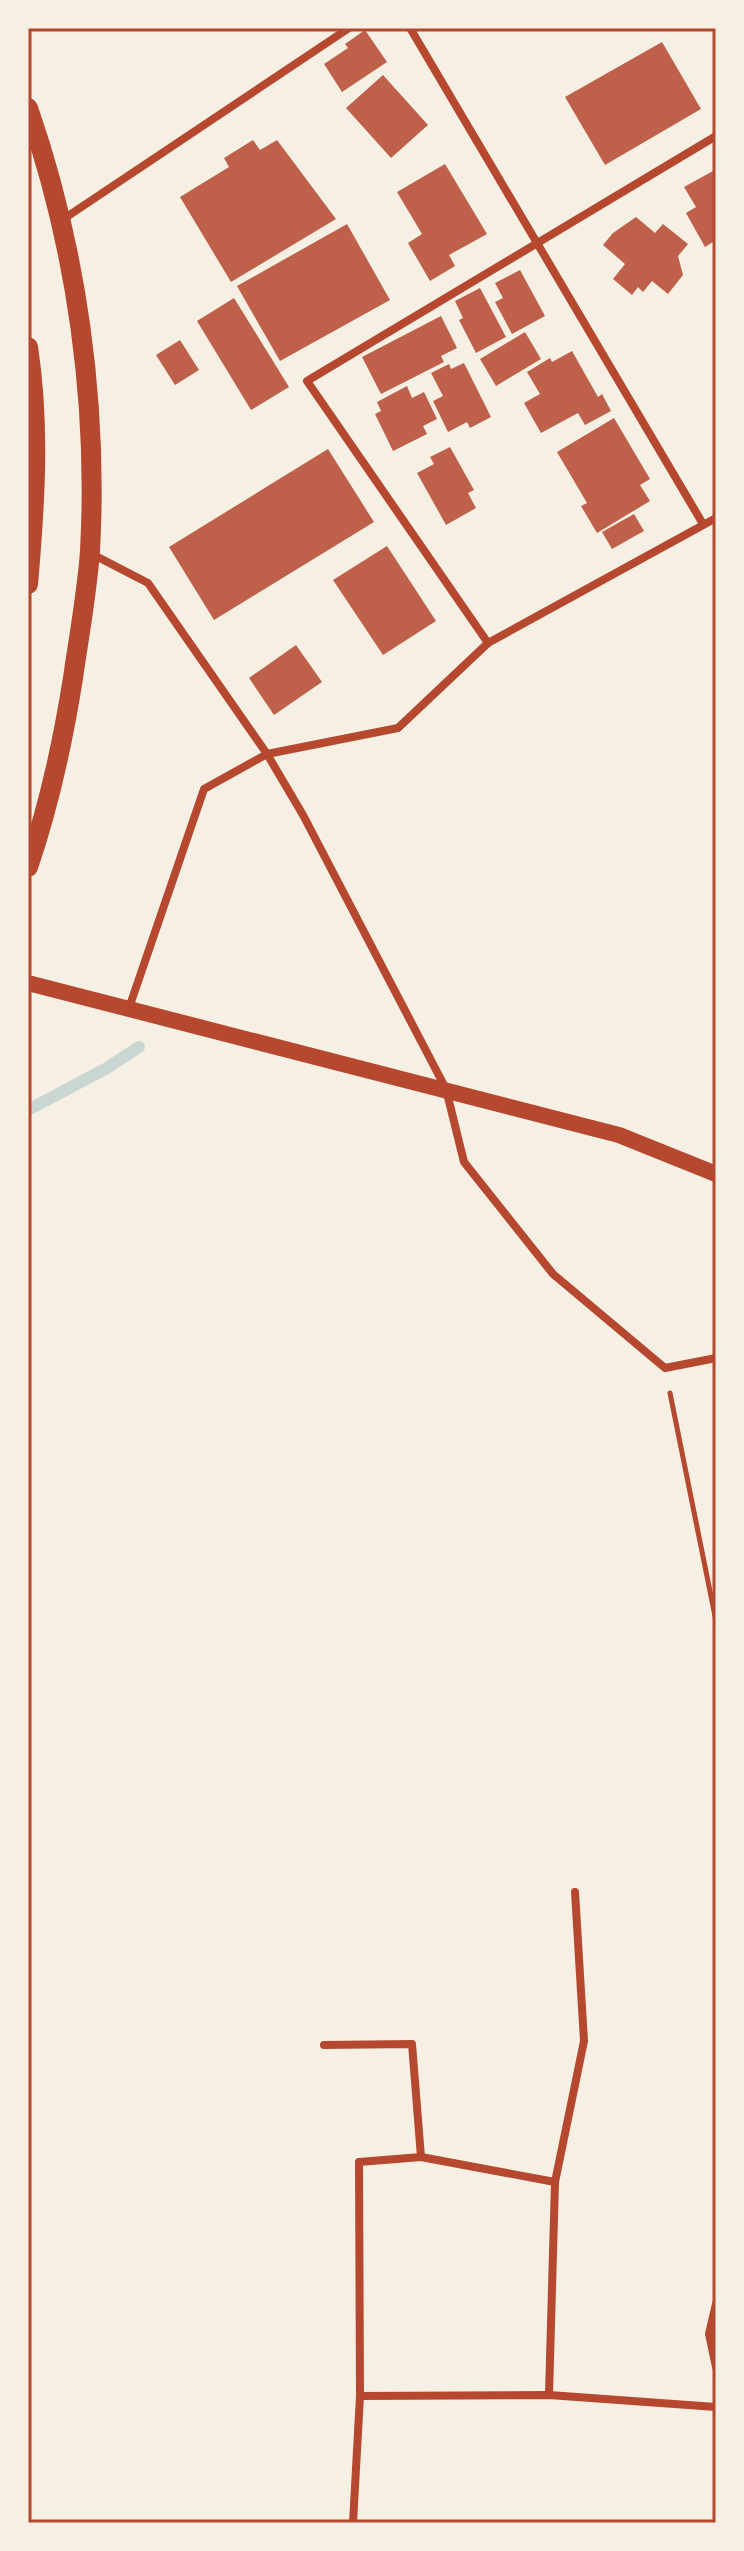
<svg xmlns="http://www.w3.org/2000/svg" width="744" height="2551" viewBox="0 0 744 2551" font-family="'Varela Round',sans-serif">
<style>
.lines{fill:none;stroke-linecap:round;stroke-linejoin:round}
.stream{stroke:#c9d6d2;stroke-width:12}
.building{fill:#bf614a}
.path{stroke:#b5482f;stroke-width:5}
.minor{stroke:#b5482f;stroke-width:8}
.secondary{stroke:#b5482f;stroke-width:16}
.primary{stroke:#b5482f;stroke-width:20}
.neatline{fill:none;stroke:#b5482f;stroke-width:3}
</style>
<rect width="100%" height="100%" fill="#f6efe4"/>
<g class="lines">
<!-- stream -->
<path class="stream" d="M28,1110L107,1068L139,1047"/>
</g>
<!-- building -->
<g class="building">
<path d="M365,30L387,62L342,92L324,64L348,48L345,44Z"/>
<path d="M662,42L701,109L605,165L565,97Z"/>
<path d="M383,75L428,125L391,158L346,108Z"/>
<path d="M253,140L260,150L277,140L336,219L231,282L180,197L229,167L224,158Z"/>
<path d="M445,164L487,234L449,255L455,266L430,281L408,243L422,234L397,192Z"/>
<path d="M713,171L716,177V240L705,247L686,213L696,207L684,187Z"/>
<path d="M636,217L655,233L663,224L688,244L678,256L683,275L668,294L652,281L643,292L638,287L632,295L613,279L625,264L603,245L613,233Z"/>
<path d="M347,224L390,300L280,361L237,286Z"/>
<path d="M520,270L545,316L512,334L495,302L503,298L495,283Z"/>
<path d="M480,288L506,337L476,353L459,320L463,318L455,301Z"/>
<path d="M234,298L289,387L251,410L197,321Z"/>
<path d="M441,316L457,348L441,356L444,362L381,394L362,357Z"/>
<path d="M525,332L541,359L496,386L480,359Z"/>
<path d="M180,340L199,370L175,385L156,355Z"/>
<path d="M572,351L598,397L602,394L611,411L585,425L578,413L541,433L524,403L540,394L527,372L550,358L552,362Z"/>
<path d="M464,363L491,417L470,428L467,422L448,432L433,401L443,396L431,373L449,364L451,369Z"/>
<path d="M407,386L412,398L424,392L437,419L423,426L427,434L393,451L375,414L381,411L377,402Z"/>
<path d="M614,418L650,479L640,485L650,501L597,533L581,506L587,503L557,452Z"/>
<path d="M450,447L474,490L468,493L476,508L446,525L417,473L434,464L430,457Z"/>
<path d="M328,449L374,522L214,620L169,547Z"/>
<path d="M634,514L644,531L612,549L602,532Z"/>
<path d="M387,546L436,621L383,655L333,580Z"/>
<path d="M296,645L322,682L274,715L249,678Z"/>
</g>
<g class="lines">
<!-- path -->
<path class="path" d="M670,1393L716,1621"/>
<!-- minor -->
<g class="minor">
<path d="M410,28L703,524"/>
<path d="M62,220L349,28"/>
<path d="M90,553L148,583L267,754L303,815L446,1089L464,1162L553,1274L665,1368L716,1358"/>
<path d="M488,643L307,381L716,136"/>
<path d="M129,1008L204,789L267,754L398,728L488,643L716,518"/>
<path d="M324,2045L412,2044L421,2157"/>
<path d="M716,2304L709,2334L716,2367"/>
<path d="M549,2395L555,2182L584,2041L575,1892"/>
<path d="M360,2396L549,2395L716,2407"/>
<path d="M353,2523L360,2396L359,2162L421,2157L555,2182"/>
</g>
<!-- secondary -->
<path class="secondary" d="M28,983L619,1135L716,1174"/>
<!-- primary -->
<g class="primary">
<path d="M28,108C77,249 98,403 90,551C87,593 79,636 73,678C63,741 49,806 28,867"/>
<path d="M28,347C40,425 35,505 28,584"/>
</g>
</g>
<!-- border -->
<rect width="744" height="2551" fill="none" stroke="#f6efe4" stroke-width="60"/>
<rect x="30" y="30" width="684" height="2491" class="neatline"/>
</svg>
